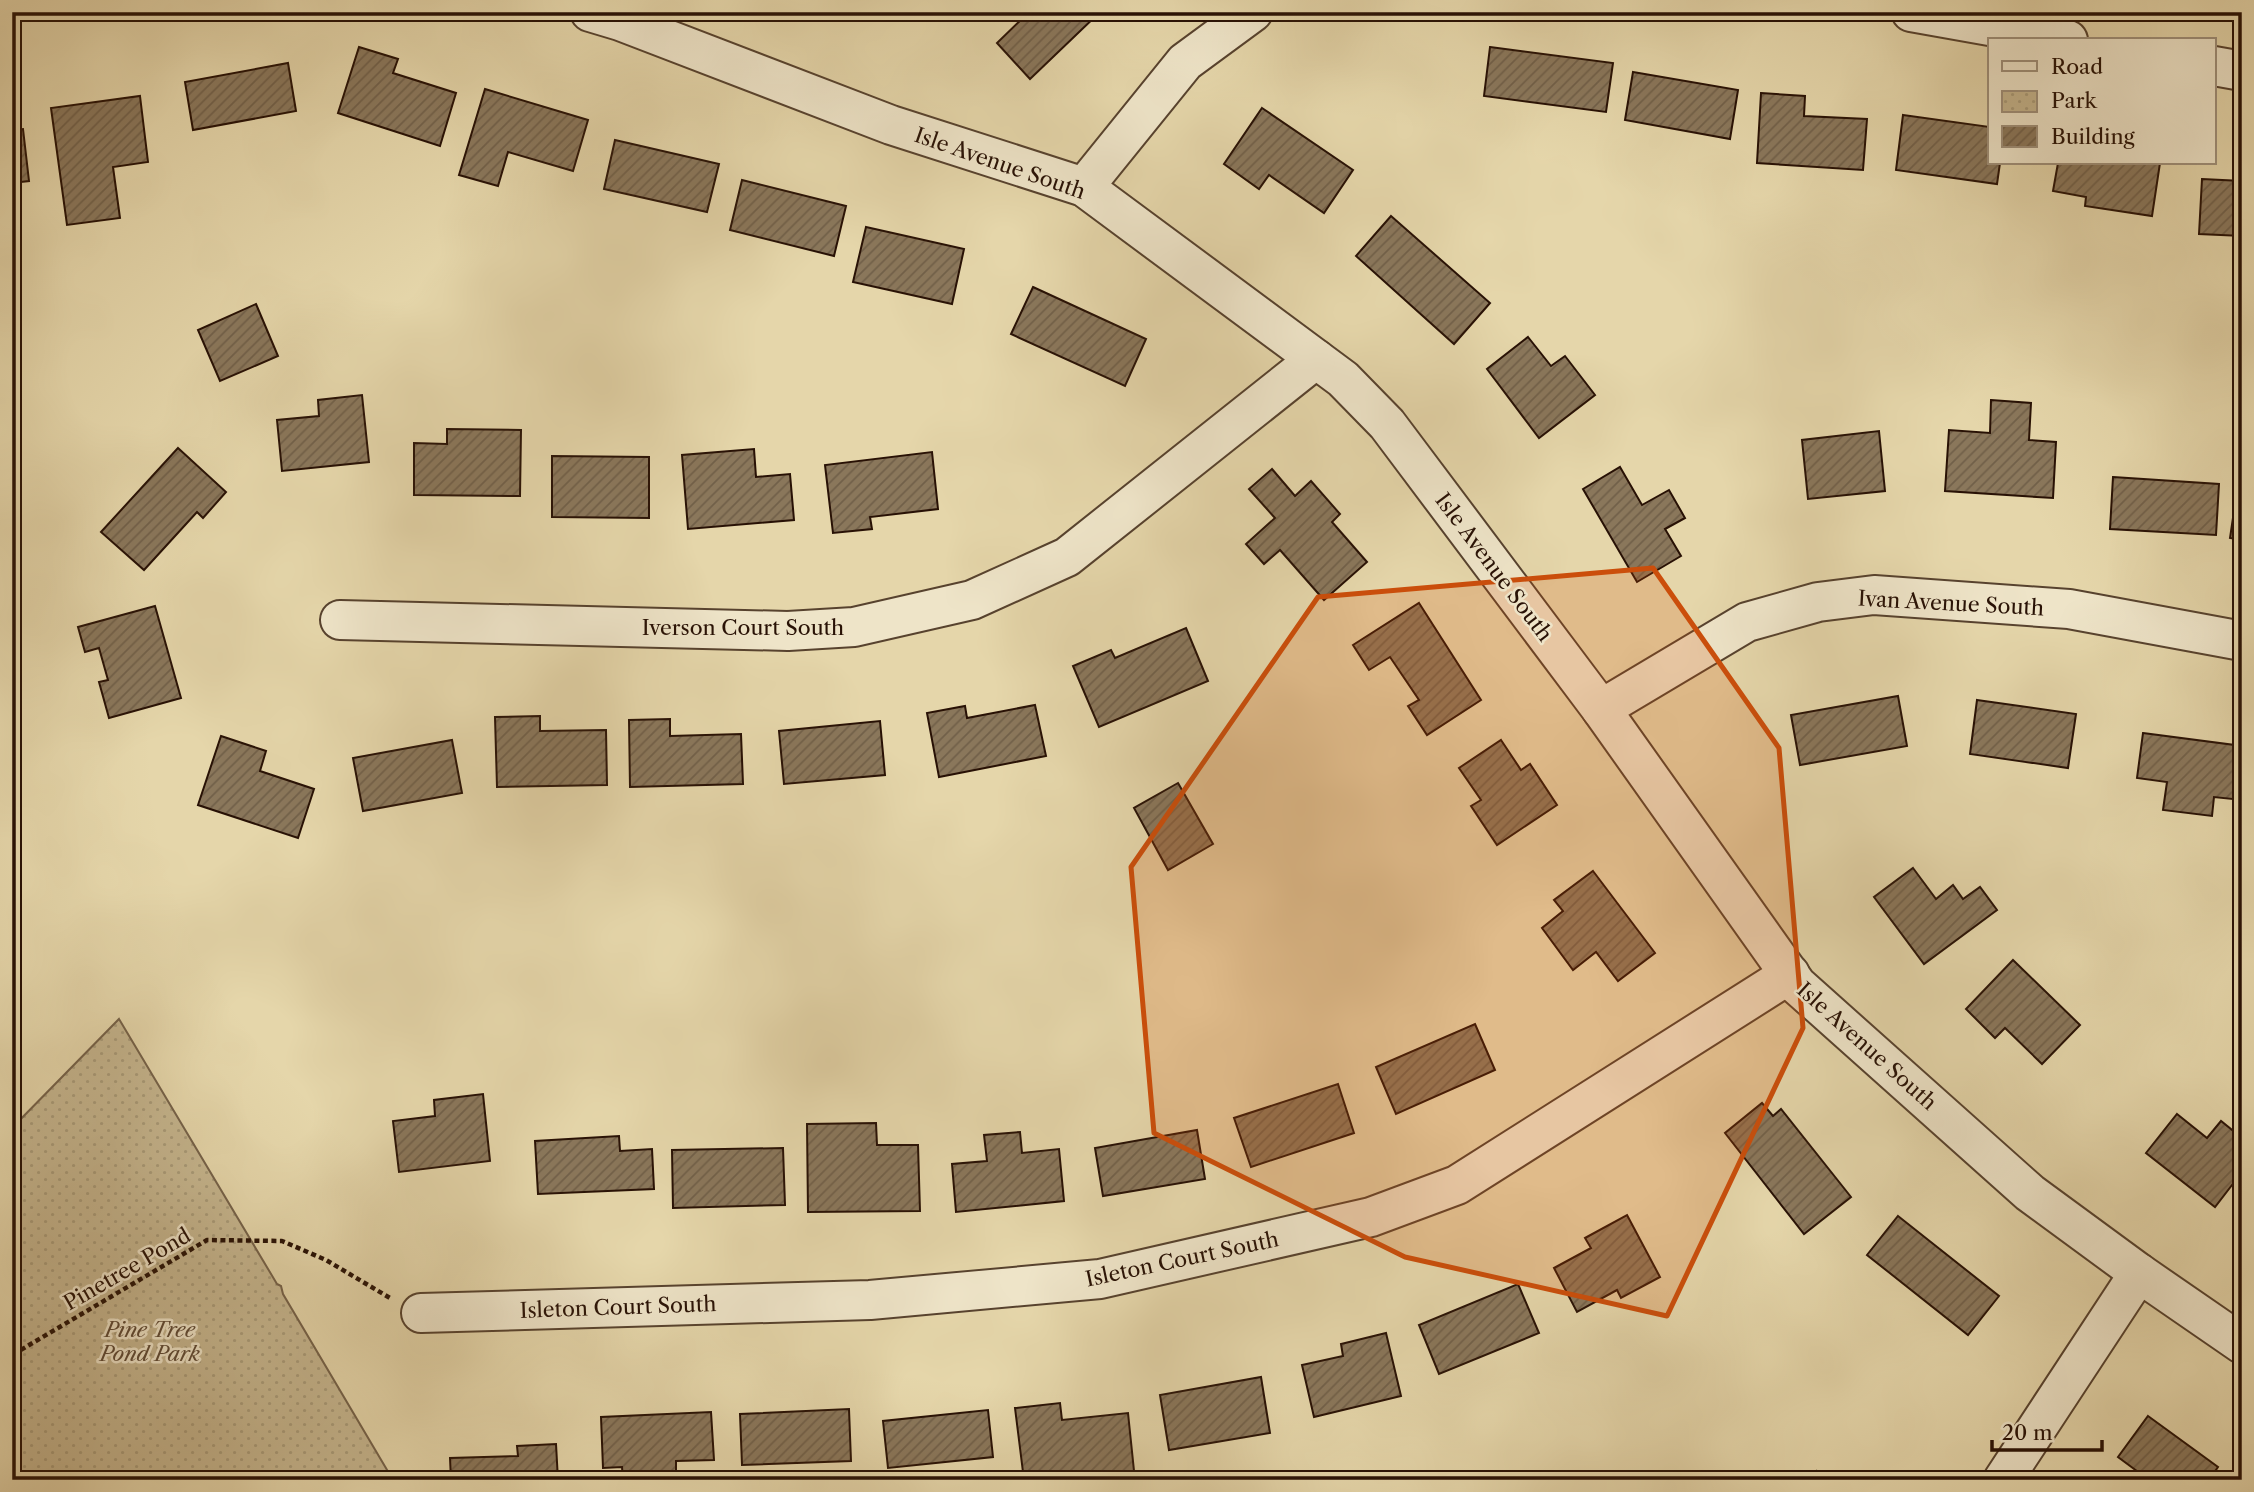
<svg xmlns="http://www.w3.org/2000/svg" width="2254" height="1492" viewBox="0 0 2254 1492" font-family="'Libre Caslon Text',serif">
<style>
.park{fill:url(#park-dots);stroke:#76634a;stroke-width:2}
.building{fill:url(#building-hatch);stroke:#281105;stroke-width:2}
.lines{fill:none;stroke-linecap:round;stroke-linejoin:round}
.minor-casing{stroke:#57422e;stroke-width:42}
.path{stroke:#281105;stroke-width:4.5;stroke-dasharray:5 3.5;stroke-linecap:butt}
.minor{stroke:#eee4c8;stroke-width:38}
.marked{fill:#cb4e0b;fill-opacity:0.2;stroke:#cb4e0b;stroke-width:5;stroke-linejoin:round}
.labels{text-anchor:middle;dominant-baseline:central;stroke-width:5;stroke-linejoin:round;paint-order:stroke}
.street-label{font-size:21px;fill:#281105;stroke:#eee4c8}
.park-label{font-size:21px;font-style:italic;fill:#5f4a35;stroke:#eee4c8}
</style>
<defs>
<pattern id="park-dots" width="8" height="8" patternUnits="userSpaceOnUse" patternTransform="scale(1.75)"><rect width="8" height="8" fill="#c5b58e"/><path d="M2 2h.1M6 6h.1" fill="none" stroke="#a99b79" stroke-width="1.8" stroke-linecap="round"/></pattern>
<pattern id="building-hatch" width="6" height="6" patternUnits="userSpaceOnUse" patternTransform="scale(1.75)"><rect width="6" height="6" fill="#8a775b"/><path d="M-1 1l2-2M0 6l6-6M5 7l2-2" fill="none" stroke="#716049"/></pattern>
</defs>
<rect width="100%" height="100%" fill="#e5d6aa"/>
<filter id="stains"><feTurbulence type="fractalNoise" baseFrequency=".00286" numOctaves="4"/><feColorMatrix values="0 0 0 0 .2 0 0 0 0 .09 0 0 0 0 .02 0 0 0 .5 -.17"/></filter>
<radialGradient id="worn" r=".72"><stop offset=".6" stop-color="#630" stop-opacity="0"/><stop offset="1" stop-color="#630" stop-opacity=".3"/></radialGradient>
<!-- park -->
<path class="park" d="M119,1019L277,1284L281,1286L283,1294L393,1480H12V1128Z"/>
<!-- building -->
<g class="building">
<path d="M1029,12H1100L1030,79L997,43Z"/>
<path d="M359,47L398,59L393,73L456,93L440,146L338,113Z"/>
<path d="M1490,47L1613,63L1606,112L1484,96Z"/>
<path d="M288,63L296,111L193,130L185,82Z"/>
<path d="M1633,72L1738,90L1730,139L1625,120Z"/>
<path d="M485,89L588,120L573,171L508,152L498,186L459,175Z"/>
<path d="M1761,93L1805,96L1804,116L1867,119L1863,170L1757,163Z"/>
<path d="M140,96L148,162L113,167L120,218L67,225L51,108Z"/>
<path d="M1262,108L1353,170L1324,213L1269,175L1259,189L1224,164Z"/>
<path d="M1903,115L1990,127V163H2000L1997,184L1896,170Z"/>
<path d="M23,129L29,181L12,183V130Z"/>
<path d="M615,140L719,164L707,212L604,189Z"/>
<path d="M2058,163H2160L2152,216L2085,206L2086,197L2053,191Z"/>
<path d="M2202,179L2242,181V236L2199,234Z"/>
<path d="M742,180L846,206L834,256L730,230Z"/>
<path d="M1391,216L1490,303L1454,344L1356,256Z"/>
<path d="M866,227L964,249L952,304L853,282Z"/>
<path d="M1033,287L1146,339L1125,386L1011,334Z"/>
<path d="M256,304L278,356L220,381L198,330Z"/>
<path d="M1528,337L1551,366L1565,356L1595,395L1539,438L1487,369Z"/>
<path d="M362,395L369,462L282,471L277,420L319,416L318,400Z"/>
<path d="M1991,400L2031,403L2029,440L2056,442L2053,498L1945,491L1949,430L1990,433Z"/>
<path d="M447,429L521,430L520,496L414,495V443L447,444Z"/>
<path d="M1879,431L1885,491L1808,499L1802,440Z"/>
<path d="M178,448L226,492L203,518L197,512L144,570L101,532Z"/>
<path d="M754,449L756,477L790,474L794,520L688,529L682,455Z"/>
<path d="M932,452L938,509L870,517L872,529L833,533L825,465Z"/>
<path d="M552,456L649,457V518L552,517Z"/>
<path d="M1620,467L1642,505L1669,490L1685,518L1665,529L1681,556L1637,582L1583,489Z"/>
<path d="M1272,469L1295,496L1311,481L1340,514L1332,522L1367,562L1324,600L1280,550L1264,564L1246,544L1275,518L1249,489Z"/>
<path d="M2113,477L2219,484L2216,535L2110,529Z"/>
<path d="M2237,491H2242V540L2230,538Z"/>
<path d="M1419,603L1481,700L1427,735L1408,706L1419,700L1390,657L1369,670L1353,645Z"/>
<path d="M155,606L181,698L109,718L99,682L108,680L99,648L85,652L78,627Z"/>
<path d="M1186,628L1208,681L1099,727L1073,666L1111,650L1115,658Z"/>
<path d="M1898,696L1907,746L1800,765L1791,715Z"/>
<path d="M1977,700L2076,714L2068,768L1970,754Z"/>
<path d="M1035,705L1046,756L939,777L927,713L965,706L967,718Z"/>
<path d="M540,716V731L606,730L607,785L497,787L495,717Z"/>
<path d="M670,719V736L741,734L743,784L630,787L629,720Z"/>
<path d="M880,721L885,775L784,784L779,731Z"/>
<path d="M2143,733L2242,746V800L2214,797L2212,816L2163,810L2167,782L2137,778Z"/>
<path d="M221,736L266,751L260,771L314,789L298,838L198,805Z"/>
<path d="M452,740L462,793L363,811L353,758Z"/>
<path d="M1501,740L1521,770L1530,764L1557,805L1497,845L1471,806L1481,800L1459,768Z"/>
<path d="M1178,783L1213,844L1168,870L1134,808Z"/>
<path d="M1913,868L1936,899L1953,885L1963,899L1980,887L1997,910L1924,964L1874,897Z"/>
<path d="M1593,871L1655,953L1618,981L1596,952L1573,970L1542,928L1563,911L1554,900Z"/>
<path d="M2013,960L2080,1025L2042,1064L2005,1028L1995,1038L1966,1009Z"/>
<path d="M1475,1024L1495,1070L1396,1114L1376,1067Z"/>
<path d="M1338,1084L1354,1133L1251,1167L1234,1118Z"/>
<path d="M483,1094L490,1161L399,1172L393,1121L435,1116L434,1100Z"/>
<path d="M1762,1103L1773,1116L1781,1109L1851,1197L1804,1234L1725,1133Z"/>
<path d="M2177,1114L2207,1138L2221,1121L2242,1138V1172L2215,1207L2146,1153Z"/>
<path d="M876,1123L877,1145H918L920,1211L808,1212L807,1124Z"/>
<path d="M1197,1130L1205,1179L1103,1196L1095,1148Z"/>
<path d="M1020,1132L1022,1153L1059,1149L1064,1201L956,1212L952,1164L987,1161L984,1135Z"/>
<path d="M619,1136L620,1151L652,1149L654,1189L538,1194L535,1141Z"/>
<path d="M783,1148L785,1205L673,1208L672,1150Z"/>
<path d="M1627,1215L1660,1277L1621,1298L1617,1290L1577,1312L1554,1268L1591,1248L1585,1238Z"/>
<path d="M1898,1216L1999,1296L1968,1335L1867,1255Z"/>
<path d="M1518,1284L1539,1333L1439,1374L1419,1325Z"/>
<path d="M1386,1333L1401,1396L1314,1417L1302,1365L1343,1356L1341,1344Z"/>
<path d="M1261,1377L1270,1433L1169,1450L1160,1395Z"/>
<path d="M1060,1403L1062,1420L1128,1413L1134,1471L1094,1476L1095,1480H1024L1015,1408Z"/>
<path d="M849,1409L851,1461L742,1465L740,1414Z"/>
<path d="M988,1410L993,1457L888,1468L883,1421Z"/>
<path d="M711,1412L714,1460L676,1461V1480H623L622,1467L603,1468L601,1417Z"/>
<path d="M2148,1416L2218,1467L2209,1480H2149L2118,1457Z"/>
<path d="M556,1444L558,1480H451L450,1458L518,1456L517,1446Z"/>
<path d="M1817,1471L1832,1480H1812Z"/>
</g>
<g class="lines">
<!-- minor casing -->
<g class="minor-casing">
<g id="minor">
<path d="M590,12L620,21L891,125L1084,187L1343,379L1387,424L1601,709L1797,985L2030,1193L2139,1273L2242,1344"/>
<path d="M1911,12L2068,40"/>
<path d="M2214,66L2242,71"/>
<path d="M1084,187L1185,62L1253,12"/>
<path d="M340,620L788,631L854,627L972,600L1067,557L1316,359"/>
<path d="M1601,709L1747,622L1818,602L1874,595L2069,609L2242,641"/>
<path d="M421,1313L870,1300L1100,1279L1371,1217L1457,1185L1790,974"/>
<path d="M2003,1480L2139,1273"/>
</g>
</g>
<!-- path -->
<path class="path" d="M12,1364L19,1351L207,1240L282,1241L326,1260L390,1298"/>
<!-- minor -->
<use href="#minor" class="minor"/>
</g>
<!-- marked area -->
<path class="marked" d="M1653,568L1779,748L1803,1028L1667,1316L1405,1257L1154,1133L1131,867L1318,597Z"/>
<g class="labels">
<!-- street labels -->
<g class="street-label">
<text transform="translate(1000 163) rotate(19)">Isle Avenue South</text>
<text transform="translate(1494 567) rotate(53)">Isle Avenue South</text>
<text transform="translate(1951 603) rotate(3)">Ivan Avenue South</text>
<text x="743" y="627">Iverson Court South</text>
<text transform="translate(1867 1046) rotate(42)">Isle Avenue South</text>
<text transform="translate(1182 1259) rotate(-12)">Isleton Court South</text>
<text transform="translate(127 1269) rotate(-30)">Pinetree Pond</text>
<text transform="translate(618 1307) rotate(-2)">Isleton Court South</text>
</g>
<!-- park labels -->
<g class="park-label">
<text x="150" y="1329">Pine Tree<tspan x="150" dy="24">Pond Park</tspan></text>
</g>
</g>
<!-- margin -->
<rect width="2254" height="1492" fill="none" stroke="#e5d6aa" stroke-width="42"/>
<rect x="14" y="14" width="2226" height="1464" fill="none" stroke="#281105" stroke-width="3.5"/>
<rect x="21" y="21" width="2212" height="1450" fill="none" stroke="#281105" stroke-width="2"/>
<!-- legend -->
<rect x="1988" y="38" width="228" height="126" fill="#eee4c8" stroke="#9f907a" stroke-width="2"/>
<rect x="2002" y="61" width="35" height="10" fill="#eee4c8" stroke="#9f907a" stroke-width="2"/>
<text x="2051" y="74" font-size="21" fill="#281105">Road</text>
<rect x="2002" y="91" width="35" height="21" fill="url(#park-dots)" stroke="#9f907a" stroke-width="2"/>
<text x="2051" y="108" font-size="21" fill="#281105">Park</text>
<rect x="2002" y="126" width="35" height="21" fill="url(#building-hatch)" stroke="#9f907a" stroke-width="2"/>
<text x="2051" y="144" font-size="21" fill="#281105">Building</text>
<!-- scale -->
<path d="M1992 1440v10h110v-10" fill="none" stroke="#281105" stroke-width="3.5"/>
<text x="2002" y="1440" font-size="21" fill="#281105" stroke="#eee4c8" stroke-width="5" paint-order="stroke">20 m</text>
<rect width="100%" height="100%" filter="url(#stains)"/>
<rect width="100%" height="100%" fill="url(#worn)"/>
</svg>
